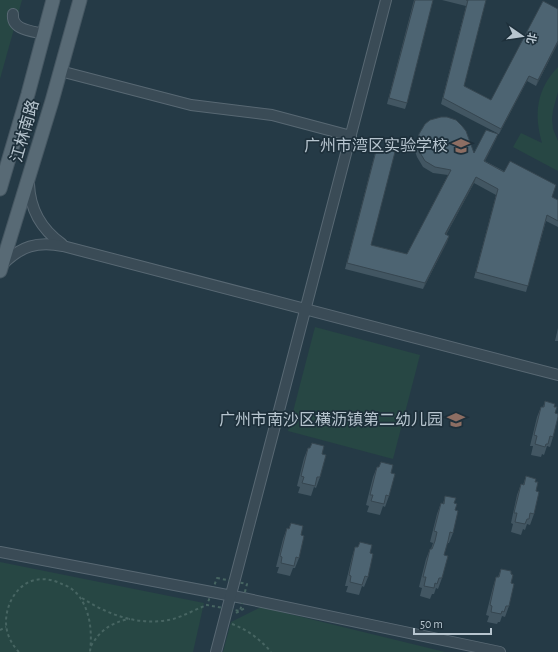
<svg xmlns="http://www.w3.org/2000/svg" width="558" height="652" viewBox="0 0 558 652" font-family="'Alegreya Sans','Noto Sans SC',sans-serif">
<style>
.green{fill:#274744}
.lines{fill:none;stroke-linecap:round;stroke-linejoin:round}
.minor-casing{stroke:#586873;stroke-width:12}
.major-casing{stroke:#465762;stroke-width:15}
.path{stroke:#476562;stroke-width:2;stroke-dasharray:3 3;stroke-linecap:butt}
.minor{stroke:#3a4b56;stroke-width:10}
.major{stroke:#586a75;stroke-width:13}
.wall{fill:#425662}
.shaded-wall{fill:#364650}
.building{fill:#4d6472;stroke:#364650}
.labels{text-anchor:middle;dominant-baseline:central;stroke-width:3.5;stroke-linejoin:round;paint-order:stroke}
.street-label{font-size:16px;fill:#b7c5cf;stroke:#1e303b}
.poi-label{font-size:16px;fill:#b7c5cf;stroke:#1e303b;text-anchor:end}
</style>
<rect width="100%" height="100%" fill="#253a46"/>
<!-- green -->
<g class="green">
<path d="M0,0H22L0,79Z"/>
<path d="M558,67V92L553,110L552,119L553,129L558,141V171L513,147L521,133L542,143C534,114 536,90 558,67Z"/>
<path d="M315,327L420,355L393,459L288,431Z"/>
<path d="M0,562L204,603L193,652H0Z"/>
<path d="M261,607L445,652H223L231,622Z"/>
</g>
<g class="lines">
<!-- minor casing -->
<g class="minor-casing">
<g id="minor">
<path d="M13,14C11,30 32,31 44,34"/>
<path d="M60,71L191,105L272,115L351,136"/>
<path d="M29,184C30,210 41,229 62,244"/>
<path d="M2,265C21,246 37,241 63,246L558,375"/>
<path d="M0,552L243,598L500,652"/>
<path d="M216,652L386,0"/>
</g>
</g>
<!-- major casing -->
<g class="major-casing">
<g id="major">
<path d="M0,189L28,94L53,0"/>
<path d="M0,271L52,101L80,0"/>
</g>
</g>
<!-- path -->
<g class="path">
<path d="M217,578L247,584L240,611L207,605Z"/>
<path d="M82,598C108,615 141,627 173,619C184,616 196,609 207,605"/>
<path d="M236,613L245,608"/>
<path d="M232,624C248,630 261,640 271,652"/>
<path d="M0,630L6,627"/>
<path d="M91,646C100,630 112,622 130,619"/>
<path d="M19,652C11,644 6,633 6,622C6,604 17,584 35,580C44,578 54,580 62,584C69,586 77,592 81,599C91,615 92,634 90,652"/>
</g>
<!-- minor -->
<use href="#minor" class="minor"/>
<!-- major -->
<use href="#major" class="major"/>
</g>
<!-- wall -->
<g class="wall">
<path d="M414,0H433L407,103L405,109L387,104Z"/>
<path d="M442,0H486L464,86L491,100L558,9V43L536,86L527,81L499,134H498L496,139L485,161L558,200V227L546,221L526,292L474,278L496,195L474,183L446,235L449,236L447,242L423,289L345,269L375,153L377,147L371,245L407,254L448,175L433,173L423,167L417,157L415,151L417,140L419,134L474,153L497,133L441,104L466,6Z"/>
<path d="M558,328V341H555Z"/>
<path d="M545,401L554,407L555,413L553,437L550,447L547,446L544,455L542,454L541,457L531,455L533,446H530L537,417L541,407H543Z"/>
<path d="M312,443L322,454L320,477L316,488L314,487L311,496L298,493L300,487L297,486L304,458L308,448H310Z"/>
<path d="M381,462L391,473L389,496L385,507L383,506L380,515L367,512L369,506L366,505L373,477L377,467H379Z"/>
<path d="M526,476L535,482L536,491L534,514L530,525L527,524L525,530L523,529L521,535L511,532L513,524L511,523L517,495L521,484L523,485Z"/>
<path d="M445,496L454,503L455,510L453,533L449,543H447L444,555L442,578L438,589L436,588L434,594H432L430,599L420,596L422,588L419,587L426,559L430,549H431L433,543L430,542L437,514L441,503L443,504Z"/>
<path d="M291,523L301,535L299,558L295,568H293L290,576L277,573L279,567H276L283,539L287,528H289Z"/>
<path d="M360,542L370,553L368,577L364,587L362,586L359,595L346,592L348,586H345L352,557L355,547H358Z"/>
<path d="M501,569L511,574V583L509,606L505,617L502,616L500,622H498L497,624L487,622L489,616L486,615L493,587L496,577H498Z"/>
</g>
<!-- shaded-wall -->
<g class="shaded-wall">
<path d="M558,41V43L536,86L538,80Z"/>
<path d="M529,76L527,81L499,134L501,129Z"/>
<path d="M498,134L496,139L482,167L484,161Z"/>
<path d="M476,177L474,183L443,240L445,234Z"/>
<path d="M449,236L447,242L423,289L425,283Z"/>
</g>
<!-- building -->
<g class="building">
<path d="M415,0H433L407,103L389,98Z"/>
<path d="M466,0H486L464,86L491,100L543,1L558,9V41L538,80L529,76L501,129L443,98L468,0Z"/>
<path d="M441,117H447L456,120L462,126L466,131L474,153L486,130L498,134L484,161L504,172L510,161L556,185L552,197L558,200V221L547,215L528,286L476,272L498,189L476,177L445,234L449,236L425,283L347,263L377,147L395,152L371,245L407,254L451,170L435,167L425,161L419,151L418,146L419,134L425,124L430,120Z"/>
<path d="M545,401L555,404L554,407H557L555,413L558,414V417L553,437L550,436L548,444H546L545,447L535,444L537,436L534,435L541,407H544Z"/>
<path d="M312,443L324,446L322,454L326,455L320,477H317L315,486L302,483L304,477L301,476L308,448H310Z"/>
<path d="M381,462L393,465L391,473L395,474L389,496L386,495L384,504L371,501L373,495H370L377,467H379Z"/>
<path d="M526,476L536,479L535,482H538L536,491L539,492L534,514L530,513L529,519H527L525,524L515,522L517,513H514L521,484L524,485Z"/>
<path d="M445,496L456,498L454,503L457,504L455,510L458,511L453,533L450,532L448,541L444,555L448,556L442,578H439L437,584L435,583L434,588L424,586L426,577H423L430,549H432L435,541L437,532L434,531L441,503L444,504Z"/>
<path d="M291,523L303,526L301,535L304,536L299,558L296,557L294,566L281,563L282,557L280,556L287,528L289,529Z"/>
<path d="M360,542L372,545L370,553L373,554L368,577L365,576L362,585L350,582L351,576L349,575L355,547H358Z"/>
<path d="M501,569L511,571V574L513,575L511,583L514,584L509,606H506L504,612L502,611L501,614L491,612L492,606L490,605L496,577H499Z"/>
</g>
<!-- icons -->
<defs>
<g id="school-bare" transform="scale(1.38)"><path d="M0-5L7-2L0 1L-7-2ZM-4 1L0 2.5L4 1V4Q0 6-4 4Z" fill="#8d6e63" stroke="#1e303b" stroke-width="2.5" paint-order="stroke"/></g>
</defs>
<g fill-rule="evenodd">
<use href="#school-bare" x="461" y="146"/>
<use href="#school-bare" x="456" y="420"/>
</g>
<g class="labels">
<!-- street labels -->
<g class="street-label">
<text transform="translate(25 131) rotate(-74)">江林南路</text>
</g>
<!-- poi labels -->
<g class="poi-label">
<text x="448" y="146">广州市湾区实验学校</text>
<text x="443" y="420">广州市南沙区横沥镇第二幼儿园</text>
</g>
</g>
<!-- north arrow -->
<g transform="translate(522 36) rotate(103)" stroke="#1e303b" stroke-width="3" paint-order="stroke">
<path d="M0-3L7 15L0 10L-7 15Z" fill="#b7c5cf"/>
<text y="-6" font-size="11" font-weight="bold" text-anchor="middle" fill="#b7c5cf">北</text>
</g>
<!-- scale -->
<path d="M414 628v6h77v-6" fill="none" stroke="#b7c5cf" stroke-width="2"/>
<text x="420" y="628" font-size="12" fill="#b7c5cf" stroke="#1e303b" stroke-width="3" paint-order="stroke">50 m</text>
</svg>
